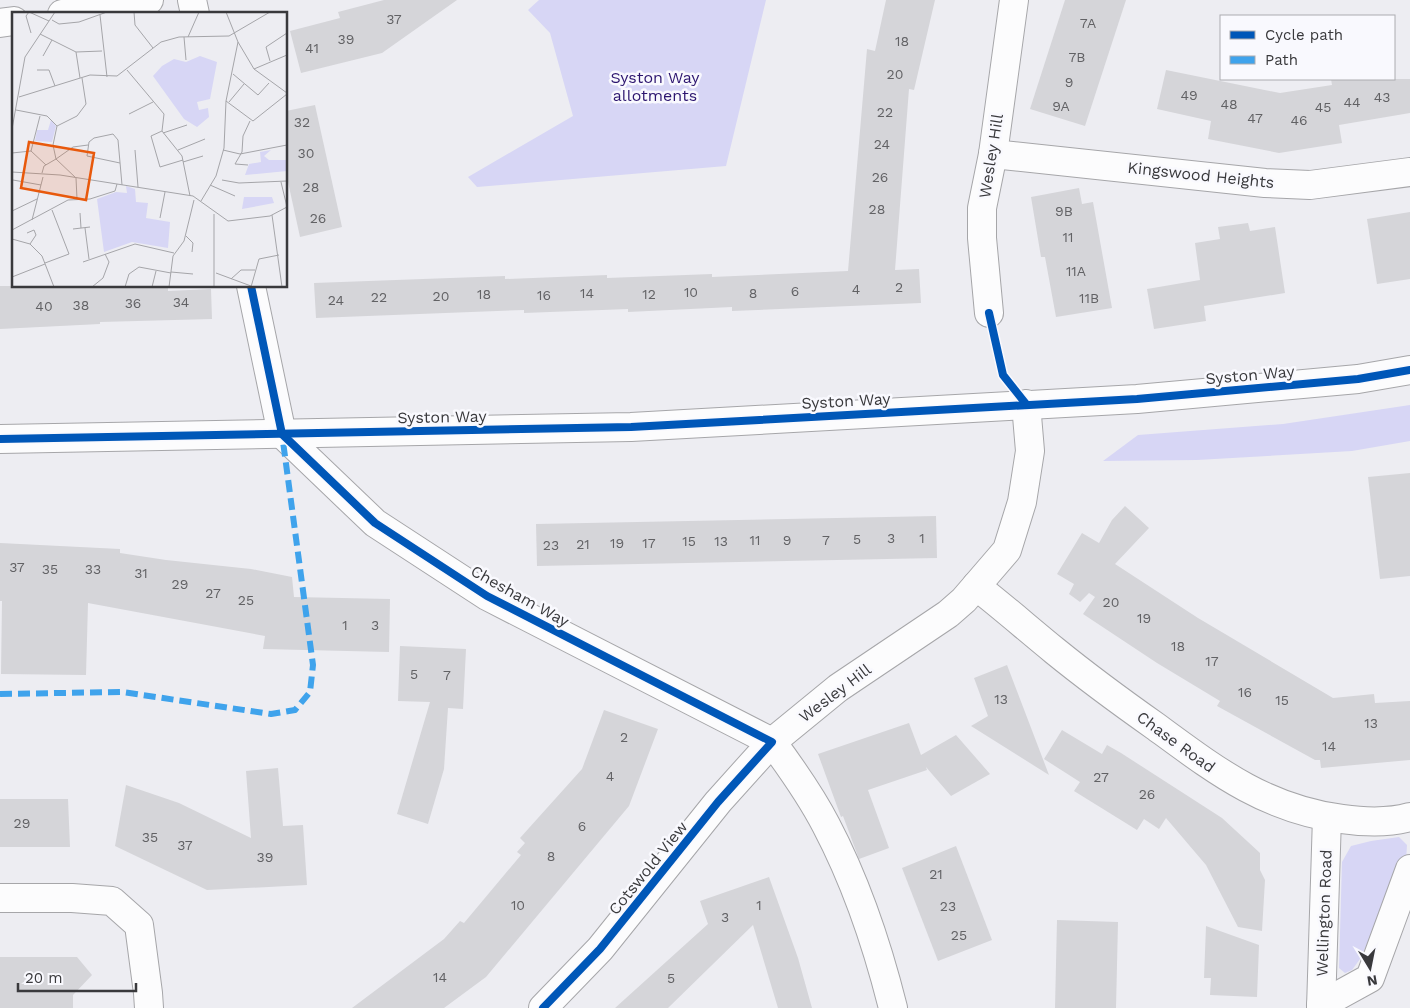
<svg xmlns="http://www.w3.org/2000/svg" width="1410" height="1008" viewBox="0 0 1410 1008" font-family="'Work Sans',sans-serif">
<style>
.green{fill:#d7d6f5}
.building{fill:#d5d5d9}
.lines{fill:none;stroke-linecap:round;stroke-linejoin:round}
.street-casing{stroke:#a6a6a9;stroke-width:30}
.secondary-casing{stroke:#a6a6a9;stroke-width:30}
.street{stroke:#fcfcfd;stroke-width:28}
.secondary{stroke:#fcfcfd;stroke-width:28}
.quiet{stroke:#3fa3ec;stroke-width:6;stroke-dasharray:12 6;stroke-linecap:butt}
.cycleway-casing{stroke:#f9f9fe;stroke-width:11}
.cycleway{stroke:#0057b8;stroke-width:8}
.labels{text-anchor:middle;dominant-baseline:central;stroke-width:5;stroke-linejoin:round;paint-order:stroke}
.number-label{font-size:14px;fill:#626265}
.park-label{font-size:16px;fill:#2c156f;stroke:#f9f9fe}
.street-label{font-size:16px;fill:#39393c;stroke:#f9f9fe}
.inset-road{fill:none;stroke:#a5a5a9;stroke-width:1}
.view{fill:#e8590c;fill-opacity:0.15;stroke:#e8590c;stroke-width:2.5}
.inset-edge{fill:none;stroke:#39393c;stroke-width:2.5}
</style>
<rect width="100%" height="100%" fill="#ededf2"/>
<!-- green -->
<g class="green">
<path d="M539,0H766L726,166L477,187L468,177L573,116L550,33L528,10Z"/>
<path d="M1410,405V441L1352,451L1197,460L1103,461L1138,435L1283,424Z"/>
<path d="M1399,837L1407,845L1406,860L1360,959L1352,970L1345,973L1339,968L1342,862L1351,846L1371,841Z"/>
</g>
<!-- building -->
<g class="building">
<path d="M384,0H457L382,53L301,73L290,31L340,18L338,12Z"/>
<path d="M886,0H935L914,90L909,89L895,270L919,269L921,303L732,311V307L628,312V309L524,313V310L316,318L314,283L505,276V279L607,275V278L712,274V277L848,271L867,49L875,51Z"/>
<path d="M1065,0H1126L1085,126L1030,109Z"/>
<path d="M1166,70L1280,93L1332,85L1331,79H1410V113L1339,125L1342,143L1279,153L1208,139L1211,121L1157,109Z"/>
<path d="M315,105L342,227L300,237L286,173V111Z"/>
<path d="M1079,188L1082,204L1093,202L1112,308L1056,317L1045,257H1041L1031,197Z"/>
<path d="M1410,212V279L1377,284L1367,219Z"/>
<path d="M1248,223L1250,231L1275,227L1285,293L1204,306L1206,321L1154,329L1147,289L1200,280L1195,243L1220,239L1218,227Z"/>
<path d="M0,286H168V291L211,289L212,319L100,322V324L0,329Z"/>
<path d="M1410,473V576L1380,579L1368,477Z"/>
<path d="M1125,506L1149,528L1115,564L1198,618L1333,698L1374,694L1375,703L1410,701V760L1321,768L1320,760H1315L1217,706L1220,701L1157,663L1083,614L1095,597L1089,593L1080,602L1069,594L1074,584L1057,574L1082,533L1099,543L1112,520Z"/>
<path d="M936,516L937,558L537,566L536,524Z"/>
<path d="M0,543L120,549V553L166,560L251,569L292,577L294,597L390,599L389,652L263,649L265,636L88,603L86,675L1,674L2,601H0Z"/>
<path d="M400,646L466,649L463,709L448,708L444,769L428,824L397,814L430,702L398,701Z"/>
<path d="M1007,665L1049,775L971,726L988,716L974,678Z"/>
<path d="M604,710L658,729L629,806L486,977L444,1008H352L444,939L460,921L464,923L521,855L517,852L525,843L520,838L582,769Z"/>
<path d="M909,723L921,755L956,735L990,774L951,796L926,767L927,770L868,790L889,848L859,859L843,816L841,817L818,754Z"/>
<path d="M1062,730L1102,754L1107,745L1121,753L1222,818L1260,853V870L1265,880L1262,931L1238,927L1206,865L1166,818L1159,829L1144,819L1137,830L1074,791L1080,782L1044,759Z"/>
<path d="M278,768L283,826L303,825L307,885L207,890L115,846L126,785L179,803L251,838L246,771Z"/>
<path d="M0,799H68L70,847H0Z"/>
<path d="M956,846L992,940L938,961L902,868Z"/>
<path d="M769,877L798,958L812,1008H778L753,925L668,1008H615L708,924L700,901Z"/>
<path d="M1057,920L1118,922L1116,1008H1055Z"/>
<path d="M1206,926L1259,945L1257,997L1210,995L1211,978H1204Z"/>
<path d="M0,957H77L92,975L73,995V1008H0Z"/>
</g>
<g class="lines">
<!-- street casing -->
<g class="street-casing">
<g id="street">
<path d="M993,154L1265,183L1310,185L1410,172"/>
<path d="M989,313L982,238V208L993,154L1014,0"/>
<path d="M282,434L375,523L487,596L772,742L718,802L600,949L543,1008"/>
<path d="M976,586C1003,607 1028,629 1055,651C1087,677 1121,702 1155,726C1215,770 1265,809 1342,819C1364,822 1389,823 1410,817"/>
<path d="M0,898H72L112,901L139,925L148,993L149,1008"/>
<path d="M1321,1005L1370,978L1410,869"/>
<path d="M893,1008C878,948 855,880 826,825C811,796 792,769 772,742L838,688L948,614L964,600L1007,550L1022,502L1030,451L1026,404"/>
<path d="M1321,1008L1327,817"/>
</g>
</g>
<!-- secondary casing -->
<g class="secondary-casing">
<g id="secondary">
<path d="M192,0L195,14"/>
<path d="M62,14L149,0"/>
<path d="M0,23L14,21"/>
<path d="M251,286L282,434"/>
<path d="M0,439L631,427L1137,399L1358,379L1410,370"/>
</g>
</g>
<!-- street -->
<use href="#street" class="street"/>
<!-- secondary -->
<use href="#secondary" class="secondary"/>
<!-- quiet -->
<path class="quiet" d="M0,694L122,692L271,714L295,710L310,692L313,665L282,434"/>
<!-- cycleway casing -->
<g class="cycleway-casing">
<g id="cycleway">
<path d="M251,286L282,434L375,523L487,596L772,742L718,802L600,949L543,1008"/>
<path d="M989,313L1003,375L1026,404"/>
<path d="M0,439L631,427L1137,399L1358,379L1410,370"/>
</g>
</g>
<!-- cycleway -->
<use href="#cycleway" class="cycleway"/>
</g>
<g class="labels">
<!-- number labels -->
<g class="number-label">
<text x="394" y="19">37</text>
<text x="1088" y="23">7A</text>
<text x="346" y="39">39</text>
<text x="902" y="41">18</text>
<text x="312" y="48">41</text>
<text x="1077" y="57">7B</text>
<text x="895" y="74">20</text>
<text x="1069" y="82">9</text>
<text x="1189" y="95">49</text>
<text x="1382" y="97">43</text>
<text x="1352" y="102">44</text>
<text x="1229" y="104">48</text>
<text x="1061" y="106">9A</text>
<text x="1323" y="107">45</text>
<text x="885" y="112">22</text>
<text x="1255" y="118">47</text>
<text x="1299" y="120">46</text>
<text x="302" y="122">32</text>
<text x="882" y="144">24</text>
<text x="306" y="153">30</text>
<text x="880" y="177">26</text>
<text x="311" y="187">28</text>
<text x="877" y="209">28</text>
<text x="1064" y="211">9B</text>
<text x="318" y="218">26</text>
<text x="1068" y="237">11</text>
<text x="1076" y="271">11A</text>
<text x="899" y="287">2</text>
<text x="856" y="289">4</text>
<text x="795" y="291">6</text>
<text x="691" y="292">10</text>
<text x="587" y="293">14</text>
<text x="753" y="293">8</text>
<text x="484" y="294">18</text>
<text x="649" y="294">12</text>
<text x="544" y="295">16</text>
<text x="441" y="296">20</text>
<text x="379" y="297">22</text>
<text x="1089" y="298">11B</text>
<text x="336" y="300">24</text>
<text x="181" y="302">34</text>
<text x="133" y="303">36</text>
<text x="81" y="305">38</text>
<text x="44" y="306">40</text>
<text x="891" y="538">3</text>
<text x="922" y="538">1</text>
<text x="857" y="539">5</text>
<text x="755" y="540">11</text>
<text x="787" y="540">9</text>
<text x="826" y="540">7</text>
<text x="689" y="541">15</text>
<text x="721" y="541">13</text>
<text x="617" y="543">19</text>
<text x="649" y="543">17</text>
<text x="583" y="544">21</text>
<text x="551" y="545">23</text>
<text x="17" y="567">37</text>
<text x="50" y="569">35</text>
<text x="93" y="569">33</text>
<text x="141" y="573">31</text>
<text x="180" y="584">29</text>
<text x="213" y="593">27</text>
<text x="246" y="600">25</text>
<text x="1111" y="602">20</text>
<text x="1144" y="618">19</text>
<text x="345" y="625">1</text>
<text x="375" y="625">3</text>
<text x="1178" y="646">18</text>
<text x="1212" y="661">17</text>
<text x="414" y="674">5</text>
<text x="447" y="675">7</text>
<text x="1245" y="692">16</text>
<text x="1001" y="699">13</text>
<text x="1282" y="700">15</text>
<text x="1371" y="723">13</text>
<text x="624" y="737">2</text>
<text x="1329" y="746">14</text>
<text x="610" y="776">4</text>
<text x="1101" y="777">27</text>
<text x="1147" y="794">26</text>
<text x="22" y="823">29</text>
<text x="582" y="826">6</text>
<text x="150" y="837">35</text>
<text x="185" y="845">37</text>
<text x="551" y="856">8</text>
<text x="265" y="857">39</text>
<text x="936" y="874">21</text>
<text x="518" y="905">10</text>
<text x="759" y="905">1</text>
<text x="948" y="906">23</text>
<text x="725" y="917">3</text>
<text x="959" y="935">25</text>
<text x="440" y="977">14</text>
<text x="671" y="978">5</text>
</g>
<!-- park labels -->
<g class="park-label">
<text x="655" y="77">Syston Way<tspan x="655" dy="18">allotments</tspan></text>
</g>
<!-- street labels -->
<g class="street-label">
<text transform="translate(991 156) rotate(-81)">Wesley Hill</text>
<text transform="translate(1201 175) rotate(6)">Kingswood Heights</text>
<text transform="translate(1250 375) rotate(-5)">Syston Way</text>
<text transform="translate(846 401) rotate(-3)">Syston Way</text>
<text transform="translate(442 417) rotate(-1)">Syston Way</text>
<text transform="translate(520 596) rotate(29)">Chesham Way</text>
<text transform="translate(835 693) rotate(-37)">Wesley Hill</text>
<text transform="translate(1176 742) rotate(36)">Chase Road</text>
<text transform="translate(648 868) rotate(-51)">Cotswold View</text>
<text transform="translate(1324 913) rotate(-88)">Wellington Road</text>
</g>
</g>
<!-- overview -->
<g transform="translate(12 12)">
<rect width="275" height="275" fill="#ededf2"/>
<path d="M188,44L205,50L198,87L185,90L187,98L196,96L197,105L185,115L172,107L141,64L150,54L162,47L174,50ZM39,108L44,114L40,130L23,129L25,118H36ZM259,138L252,144L257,148H275V159L233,163L237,152L249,150L248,140ZM114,174L123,177L124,190L136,191L134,206L158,210L156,236L120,230L92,240L85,187L104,180L115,181ZM232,185H260L262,191L230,197Z" fill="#d7d6f5"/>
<path class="inset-road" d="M17,0L14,4L19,21M17,0L37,9M122,0L123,13L141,36M214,0L226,30L242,57L275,81M88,3L95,65M40,8L47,12L67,10L95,0M28,22L64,40L90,39M172,25L174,48M176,25L187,0M64,40L68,66M31,44L40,28M258,49L254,35L275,21M242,57L275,43M25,58H37L43,74M115,58L152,102L150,119L170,144L178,184M221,62L246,83L257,71M7,85L78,63L105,64L149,30L167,25L217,24L258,0M214,89L241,109L275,82M217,90L232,72M4,98L35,104L45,114M117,102L141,90M45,114L65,104L74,92L70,66M0,117L13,45L43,0M150,119L139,124L148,155L171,148M151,121L175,113M106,128L101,122L82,126L77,130L75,144L108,151M106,128L110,173M123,138L126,175M166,138L193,127M211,138L228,142L275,133M19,139L28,104M0,141L19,139L34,153M171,150L191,144M236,153L223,152L230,140L231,124L238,109M0,160L48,163L181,184L216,209L258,204L275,195M30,161L32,154L44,147L41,133L45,114M1,168L29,173M210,168L227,171L275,169M269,170L275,195M198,173L223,184M65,187L64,166L44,147L61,135L76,133M189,189L204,164L212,136L214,89L226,30M0,199L25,187M68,201L69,216M260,203L270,275M148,206L153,180M20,208L31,165M73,216L77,247M61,217L78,215M0,218L56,188L78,187L103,179L105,172M15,221L22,218L24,223L18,232M174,224L181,231L180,240M0,227L18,232L30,244L42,275M71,250L123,232L162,241M33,251L57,242L40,198M159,260L181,262M204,261L239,274M0,265L33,252M219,267L229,258H243M80,275L91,266L97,250L93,242M113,275L117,262L127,255L159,261M140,275L144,259M157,275L161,244L172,229L182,188M202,275V202M239,275L247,247L267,243"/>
<path class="view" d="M17,130L82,141L74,188L9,176Z"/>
<rect width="275" height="275" class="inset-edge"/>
</g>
<!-- legend -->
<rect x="1220" y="15" width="175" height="65" fill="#f9f9fe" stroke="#acacb0"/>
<rect x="1230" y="31" width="25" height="8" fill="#0057b8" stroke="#acacb0"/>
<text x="1265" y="40" font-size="15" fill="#39393c">Cycle path</text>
<rect x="1230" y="56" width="25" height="8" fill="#3fa3ec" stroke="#acacb0"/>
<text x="1265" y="65" font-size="15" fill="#39393c">Path</text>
<!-- north arrow -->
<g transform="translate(1370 968) rotate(170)" stroke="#f9f9fe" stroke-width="4" paint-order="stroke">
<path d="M0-4L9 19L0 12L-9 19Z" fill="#39393c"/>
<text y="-8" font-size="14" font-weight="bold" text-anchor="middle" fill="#39393c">N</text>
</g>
<!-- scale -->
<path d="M18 983v8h118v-8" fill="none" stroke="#39393c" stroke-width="2.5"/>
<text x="25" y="983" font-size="15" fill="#39393c" stroke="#f9f9fe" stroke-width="4" paint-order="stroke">20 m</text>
</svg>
